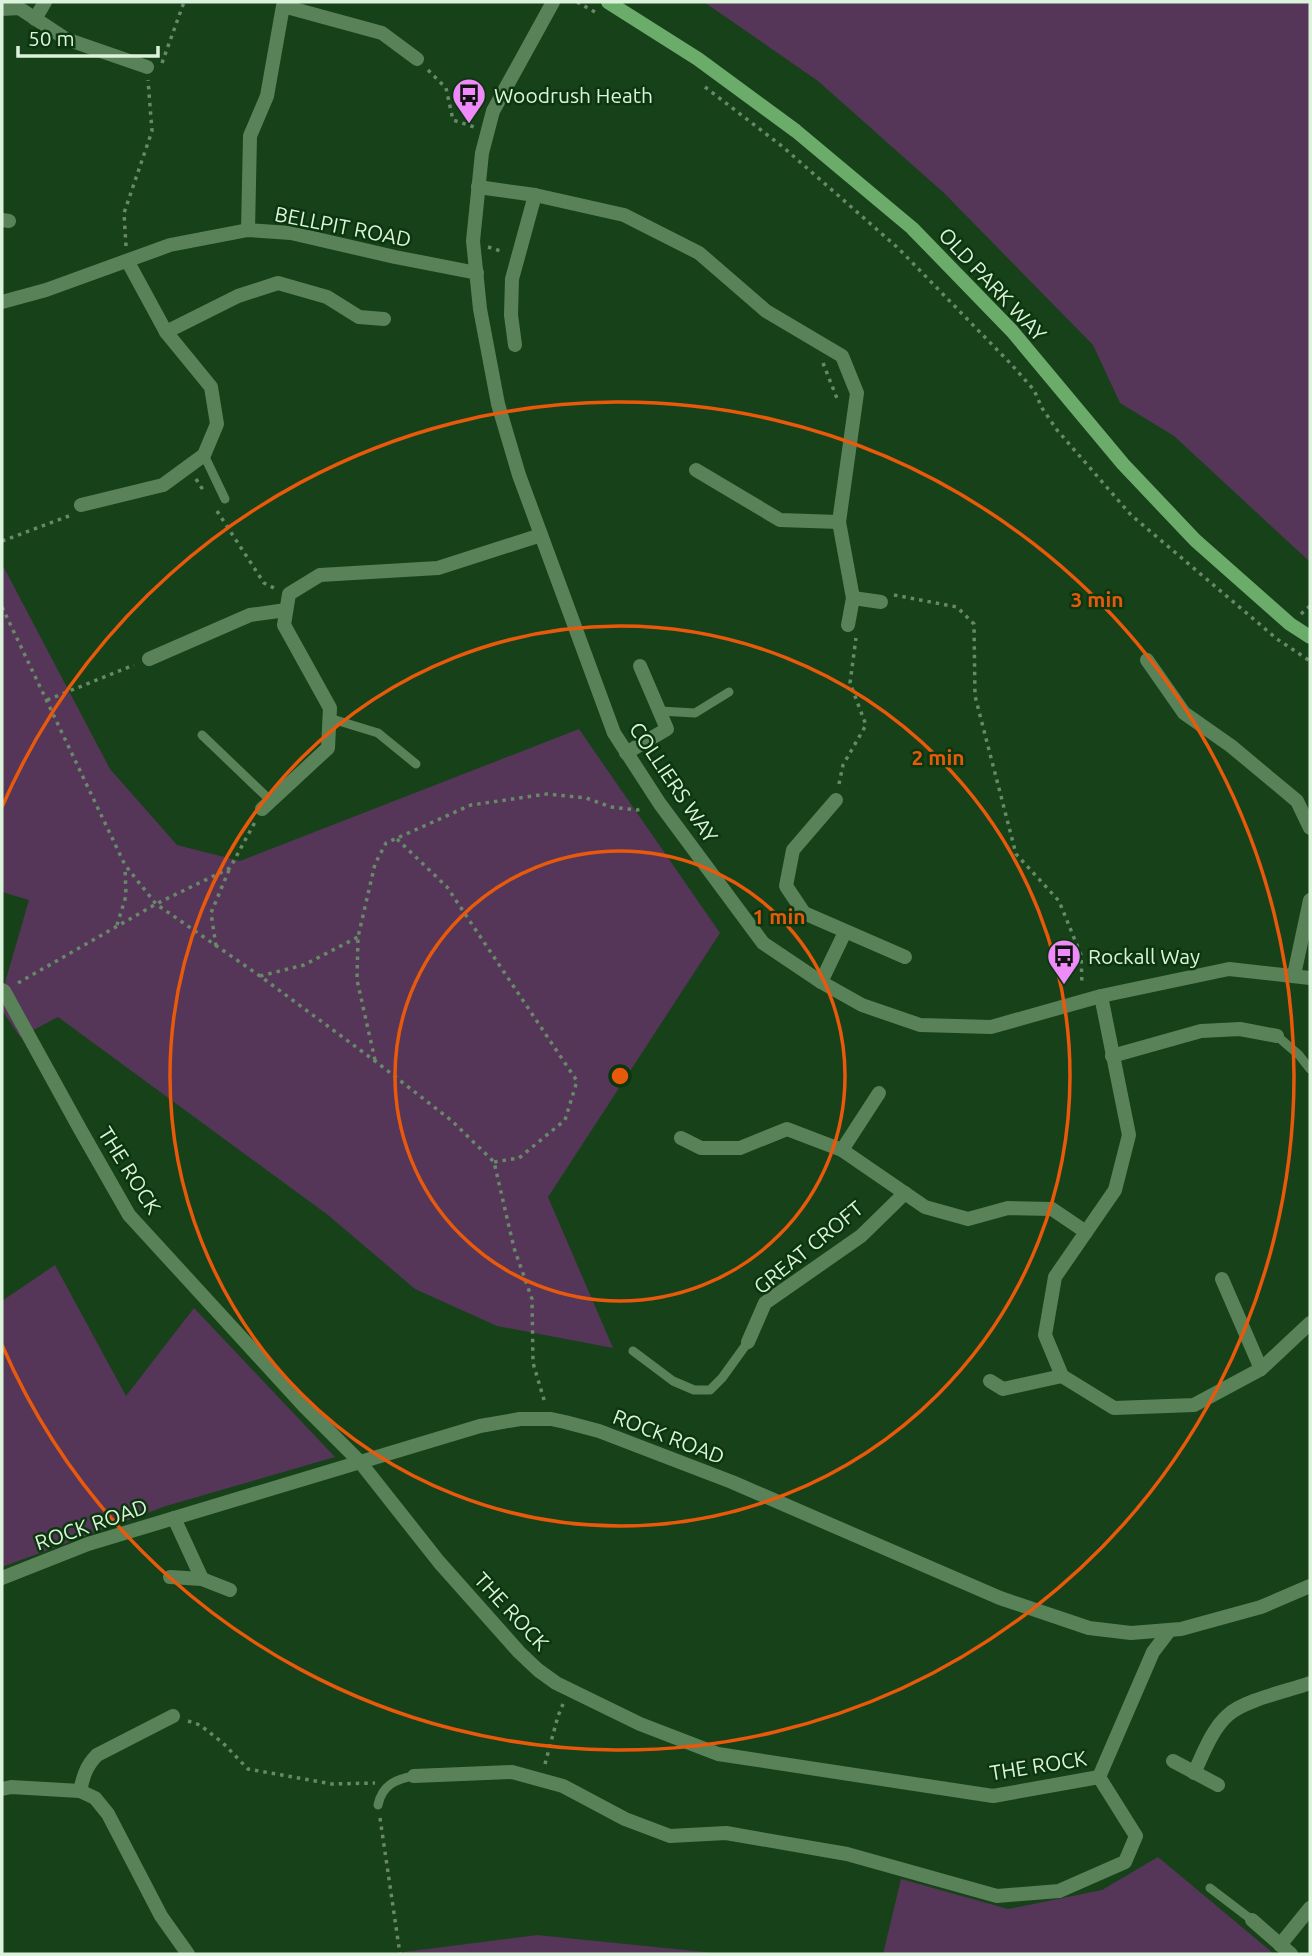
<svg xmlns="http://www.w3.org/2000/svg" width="1312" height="1956" viewBox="0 0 1312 1956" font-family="Ubuntu,sans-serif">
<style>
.green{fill:#553658}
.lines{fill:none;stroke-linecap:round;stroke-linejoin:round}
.path{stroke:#678967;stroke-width:3.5;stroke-dasharray:3.5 5;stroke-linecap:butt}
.service{stroke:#5a8259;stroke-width:9}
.minor{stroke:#5a8259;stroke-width:14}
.tertiary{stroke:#5a8259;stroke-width:14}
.secondary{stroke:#6cac6b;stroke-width:14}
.ring{fill:none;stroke:#e8590c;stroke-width:3.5}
.labels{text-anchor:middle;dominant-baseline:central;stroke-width:5;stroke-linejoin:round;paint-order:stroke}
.poi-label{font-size:21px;fill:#dcf3db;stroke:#0b360e;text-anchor:start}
.street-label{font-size:21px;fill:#dcf3db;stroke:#0b360e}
.centre{fill:#e8590c;stroke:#0b360e;stroke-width:3.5}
.ring-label{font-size:21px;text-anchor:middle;font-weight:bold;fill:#e8590c;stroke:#0b360e;stroke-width:5;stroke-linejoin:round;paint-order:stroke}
</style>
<rect width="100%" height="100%" fill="#174119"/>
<!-- green -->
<g class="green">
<path d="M704,2H1310V562L1174,436L1120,403L1093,345L944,193L818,81Z"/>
<path d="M2,564L110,769L177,845L240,861L579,729L720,933L548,1197L613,1348L497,1326L415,1289L328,1215L58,1017L20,1037L2,1010V993L29,900L2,892Z"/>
<path d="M55,1265L126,1396L194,1308L335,1457L166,1506L2,1567V1301Z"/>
<path d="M1158,1857L1274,1954H883L901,1879L1008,1909L1102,1890Z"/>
<path d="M537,1935L724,1954H405L404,1952Z"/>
</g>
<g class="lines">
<!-- path -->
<g class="path">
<path d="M577,2L595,12"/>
<path d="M162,63L184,2"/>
<path d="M428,70L446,88L453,120L474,127"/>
<path d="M705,87L783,147L898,248L1011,364L1034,390L1042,408L1057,430L1131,515L1277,639L1310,661"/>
<path d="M126,246L124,213L152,131L148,80"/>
<path d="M488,247L504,252"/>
<path d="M823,363L838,401"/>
<path d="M196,479L205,493"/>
<path d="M217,511L264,583L274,588"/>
<path d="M2,541L69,516"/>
<path d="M894,595L957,607L974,624L975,696L1016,854L1059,901L1081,955L1082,985"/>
<path d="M2,607L125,865L156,904L260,976L375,1061L452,1121L494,1162L514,1248L532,1299L533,1363L545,1403"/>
<path d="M1301,614L1310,606"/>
<path d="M47,700L134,665"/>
<path d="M839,784L843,765L866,725L850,683L856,638"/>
<path d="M397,839L447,887L577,1081L565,1120L519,1158L494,1162"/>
<path d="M117,925L126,896L125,867"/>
<path d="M216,946L211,913L229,870"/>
<path d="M260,976L304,965L358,937"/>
<path d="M18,983L156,904L230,868L255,822"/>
<path d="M375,1060L357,980L358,937L375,864L386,843L471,805L547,794L586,798L611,807L637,810L644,808"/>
<path d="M188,1721L200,1725L223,1743L248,1769L332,1784L375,1783"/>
<path d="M545,1764L558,1716L563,1704"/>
<path d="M380,1818L400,1954"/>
</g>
<!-- service -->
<g class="service">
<path d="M204,455L225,499"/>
<path d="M660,711L695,713L729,692"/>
<path d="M329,718L378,733L416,764"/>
<path d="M202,735L271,801"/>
<path d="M1277,1036L1299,1055L1310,1069"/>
<path d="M633,1351L673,1381L694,1390H710L722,1378L748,1342"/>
<path d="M378,1805C382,1785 396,1779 414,1776"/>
<path d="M1210,1888L1252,1920"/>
</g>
<!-- minor -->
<g class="minor">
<path d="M2,9L19,8L66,39L147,67"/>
<path d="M35,19L45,2"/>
<path d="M478,187L535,195L624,215L699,253L766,311L842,356L857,393L839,522L853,598L848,625"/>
<path d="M2,220L9,221"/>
<path d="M248,230L250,136L267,96L283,6L382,33L417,59"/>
<path d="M166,332L238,296L278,283L327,297L359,317L384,319"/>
<path d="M515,345L511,315L512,279L535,195"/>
<path d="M696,470L780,520L839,522"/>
<path d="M81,505L163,485L204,455L217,424L211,387L166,332L128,262"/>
<path d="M853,598L881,602"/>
<path d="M149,659L250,615L286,610"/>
<path d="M1147,660L1184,713L1231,746L1297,801L1310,828"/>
<path d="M626,753L667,729L640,666"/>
<path d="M836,800L793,850L786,886L804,913L905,957"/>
<path d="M262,809L328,748L330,708L284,625L289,594L320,575L438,568L541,535"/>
<path d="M1294,975L1310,900"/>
<path d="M821,982L845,932"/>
<path d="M2,990L4,991L80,1129L129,1215L304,1406L360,1462L439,1562L519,1652L538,1670L556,1683L640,1724L718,1754L993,1796L1099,1777L1153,1652L1169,1631"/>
<path d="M1101,996L1129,1135L1115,1190L1055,1277L1045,1335L1062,1376L1114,1408L1194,1405L1261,1369L1310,1323"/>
<path d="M1112,1056L1201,1031L1240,1029L1277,1036"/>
<path d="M681,1138L701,1148H740L787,1129L842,1150L925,1207L968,1219L1008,1208L1052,1209L1086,1232"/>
<path d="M842,1150L879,1093"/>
<path d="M1222,1279L1261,1369"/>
<path d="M748,1342L765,1303L861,1236L905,1193"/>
<path d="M990,1381L1003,1389L1062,1376"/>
<path d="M174,1518L202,1579"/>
<path d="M170,1577L202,1579L230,1590"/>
<path d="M1173,1761L1218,1785"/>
<path d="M1194,1773C1203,1754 1212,1729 1228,1715C1244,1700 1288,1691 1310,1683"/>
<path d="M414,1776L512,1772L563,1786L625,1819L670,1836L726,1833L847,1854L997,1896L1059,1891L1125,1862L1136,1836L1099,1777"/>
<path d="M2,1789L11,1787L80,1791L95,1798L108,1814L161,1916L188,1954"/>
<path d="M80,1791C83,1777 86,1766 97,1755L173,1716"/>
<path d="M1252,1920L1291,1954"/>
<path d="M1280,1945L1310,1908"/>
</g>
<!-- tertiary -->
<g class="tertiary">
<path d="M553,2L493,111L482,153L473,241L480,309L498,404L519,475L614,733L660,804L763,943L821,982L862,1005L920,1025L991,1027L1101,996L1229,969L1310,978"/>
<path d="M2,302L46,290L170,245L248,230L291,233L395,257L477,273"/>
<path d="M2,1578L88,1544L480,1426L520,1419H551L565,1422L599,1431L732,1482L1000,1598L1089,1628L1131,1633L1181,1629L1261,1607L1310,1586"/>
</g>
<!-- secondary -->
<path class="secondary" d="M608,2L698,59L796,131L912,228L1012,331L1123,464L1195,540L1290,624L1310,637"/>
</g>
<!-- distance rings -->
<g class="ring">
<circle cx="620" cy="1076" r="225"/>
<circle cx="620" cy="1076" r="450"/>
<path d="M2 807A674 674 0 1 1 2 1345"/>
</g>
<!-- icons -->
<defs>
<g id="bus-pin" transform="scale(1.75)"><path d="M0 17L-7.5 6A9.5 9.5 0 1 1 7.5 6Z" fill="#ee8bf8" stroke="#0b360e"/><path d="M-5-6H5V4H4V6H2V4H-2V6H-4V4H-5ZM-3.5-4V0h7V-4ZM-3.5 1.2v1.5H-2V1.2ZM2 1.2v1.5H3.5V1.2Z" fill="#111"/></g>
</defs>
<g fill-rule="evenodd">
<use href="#bus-pin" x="469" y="95"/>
<use href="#bus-pin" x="1064" y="956"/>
</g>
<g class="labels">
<!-- poi labels -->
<g class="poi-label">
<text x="494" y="95">Woodrush Heath</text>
<text x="1088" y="956">Rockall Way</text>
</g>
<!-- street labels -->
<g class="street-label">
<text transform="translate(343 226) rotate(11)">BELLPIT ROAD</text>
<text transform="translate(993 284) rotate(47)">OLD PARK WAY</text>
<text transform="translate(674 782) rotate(56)">COLLIERS WAY</text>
<text transform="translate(130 1170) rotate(58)">THE ROCK</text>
<text transform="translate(808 1247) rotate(-39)">GREAT CROFT</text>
<text transform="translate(669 1436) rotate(21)">ROCK ROAD</text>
<text transform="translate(91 1524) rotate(-19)">ROCK ROAD</text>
<text transform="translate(512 1611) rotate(47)">THE ROCK</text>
<text transform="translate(1038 1765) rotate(-9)">THE ROCK</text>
</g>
</g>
<circle cx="620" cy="1076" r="10" class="centre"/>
<g class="ring-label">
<text x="1097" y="607">3 min</text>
<text x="938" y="765">2 min</text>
<text x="779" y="924">1 min</text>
</g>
<!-- border -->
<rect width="1312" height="1956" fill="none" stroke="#dcf3db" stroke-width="7"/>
<!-- scale -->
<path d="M18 46v10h140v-10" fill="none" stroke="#dcf3db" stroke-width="3.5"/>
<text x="28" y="46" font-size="21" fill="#dcf3db" stroke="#0b360e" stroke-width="5" paint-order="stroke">50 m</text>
</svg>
